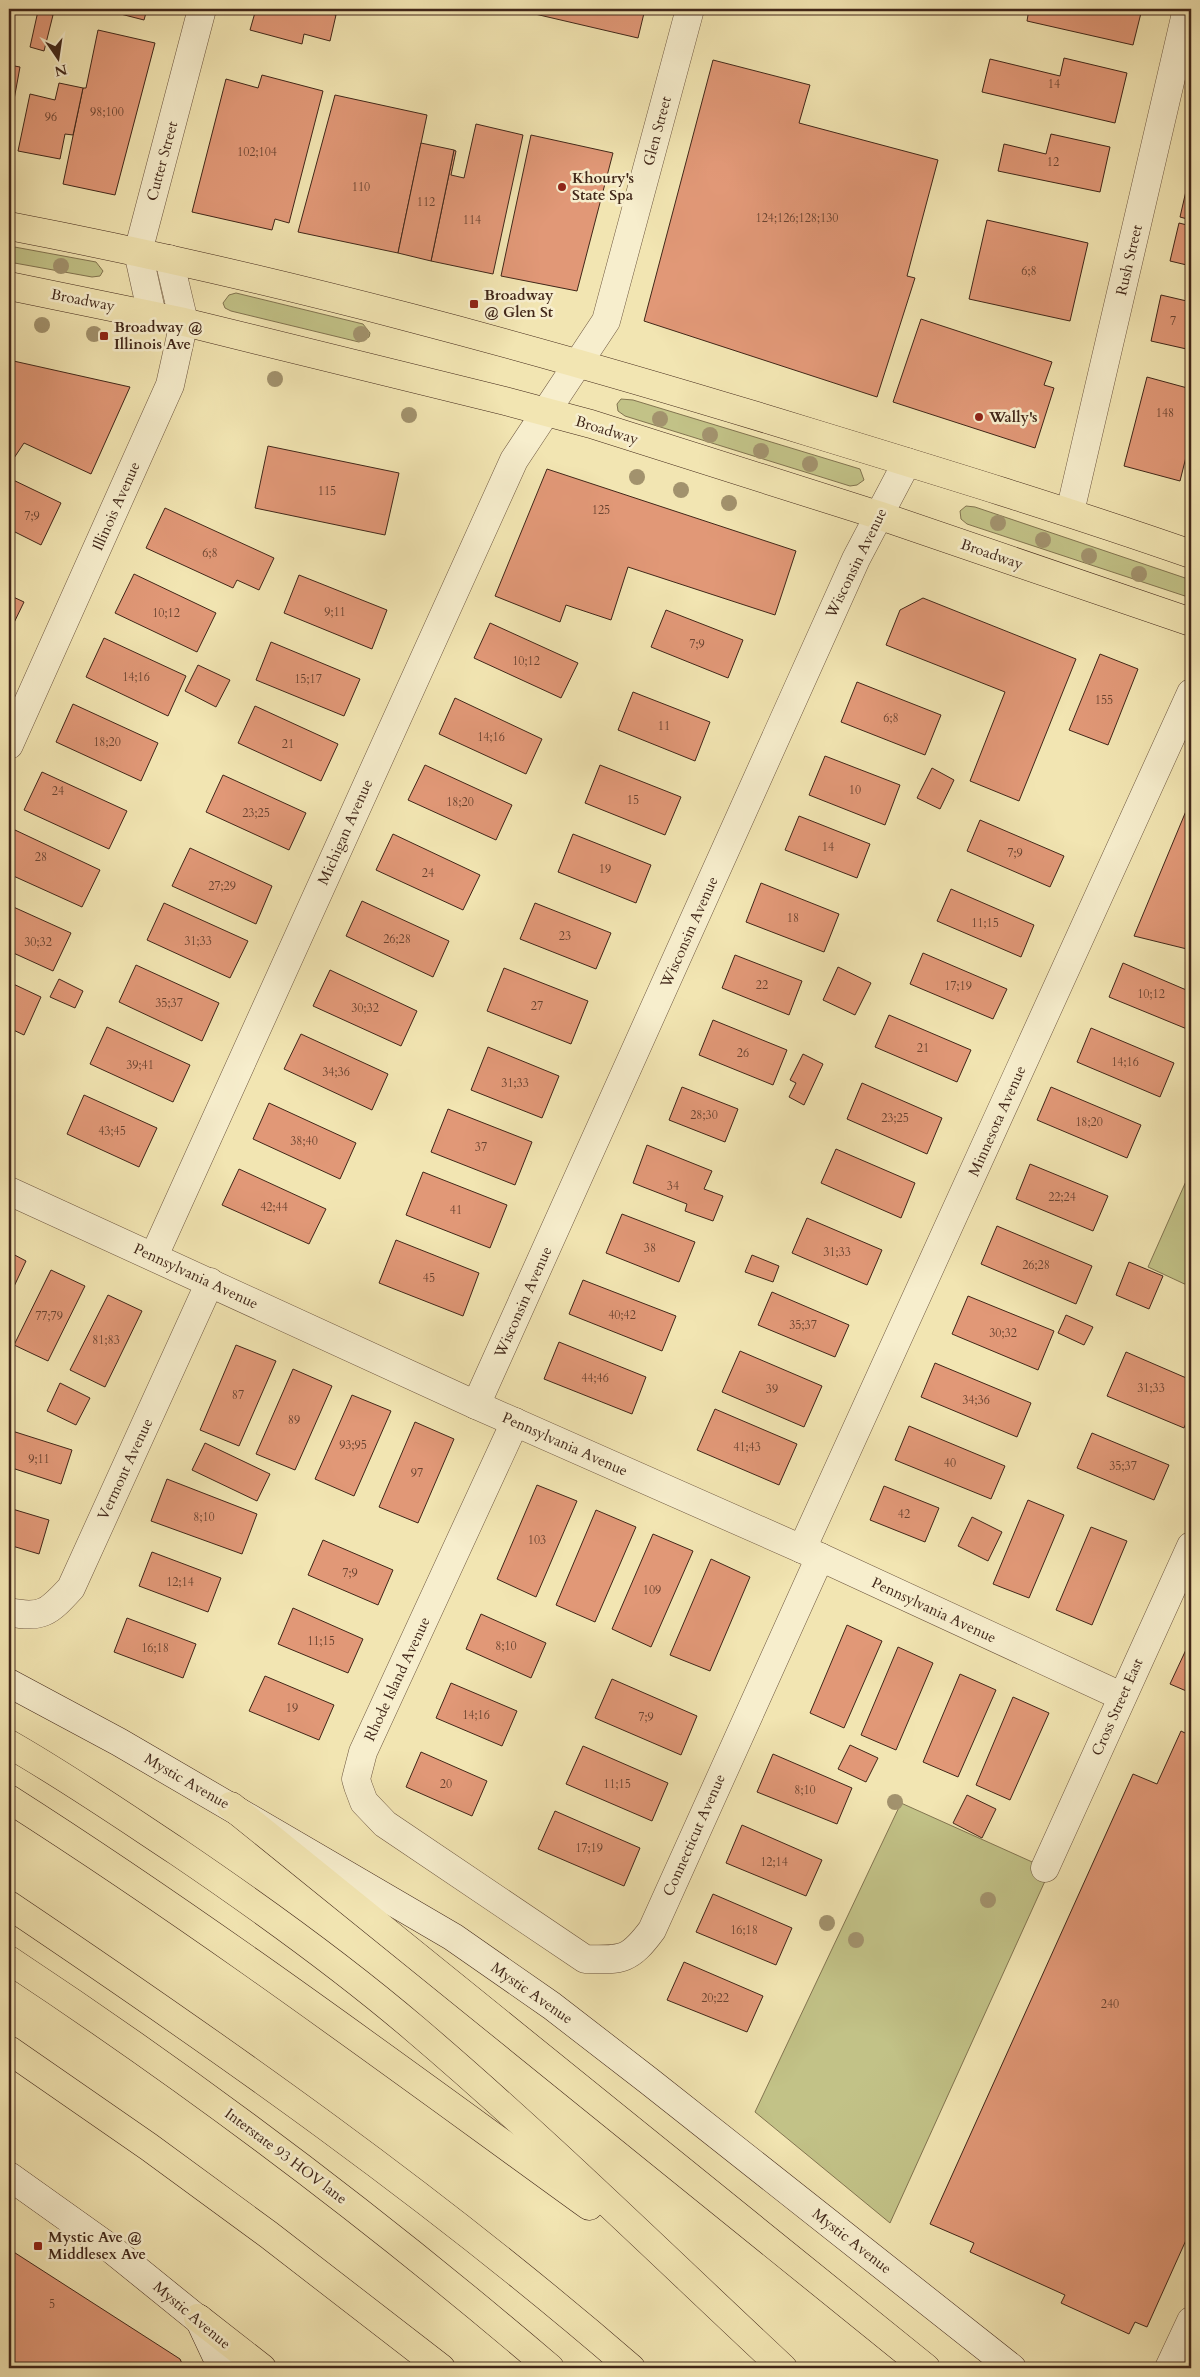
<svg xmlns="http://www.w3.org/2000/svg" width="1200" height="2377" viewBox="0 0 1200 2377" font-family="Cardo,serif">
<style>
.green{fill:#c2c287;stroke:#827450}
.building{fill:#e19877;stroke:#412719}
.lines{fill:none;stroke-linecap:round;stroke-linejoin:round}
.street-casing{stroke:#6d563f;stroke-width:29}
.secondary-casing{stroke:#412719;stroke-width:29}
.primary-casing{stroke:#412719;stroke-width:29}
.highway-casing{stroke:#412719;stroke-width:29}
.street{stroke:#f7eecd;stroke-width:28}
.secondary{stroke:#f7eecd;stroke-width:28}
.primary{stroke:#f2e5b2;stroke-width:28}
.highway{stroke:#f2e5b2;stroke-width:28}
.tree{fill:#a2926d}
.poi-dot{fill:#8f2418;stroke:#f7eecd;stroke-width:2}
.labels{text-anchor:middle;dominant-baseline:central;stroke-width:5;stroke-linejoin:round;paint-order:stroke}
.number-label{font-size:12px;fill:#694330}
.street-label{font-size:15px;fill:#412719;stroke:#f7eecd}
.poi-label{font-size:15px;font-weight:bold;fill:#412719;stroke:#f7eecd;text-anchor:start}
</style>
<rect width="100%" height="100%" fill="#f2e5b2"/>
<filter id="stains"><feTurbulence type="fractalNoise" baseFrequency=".004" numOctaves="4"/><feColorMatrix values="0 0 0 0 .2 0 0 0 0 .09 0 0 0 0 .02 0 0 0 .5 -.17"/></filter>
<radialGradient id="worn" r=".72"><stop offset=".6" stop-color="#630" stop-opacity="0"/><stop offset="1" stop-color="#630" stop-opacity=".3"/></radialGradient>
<!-- green -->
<g class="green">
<path d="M9,246L96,262L103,271L100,276L92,277L9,262Z"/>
<path d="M236,293L363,324L370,333L369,337L359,342L231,311L225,308L223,303L229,295Z"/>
<path d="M621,399L633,400L860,469L864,480L857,485L850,486L625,416L618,411L617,404Z"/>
<path d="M966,506L975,507L1191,580V598L967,524L961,519L960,511Z"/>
<path d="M1191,1170V1287L1148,1267Z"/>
<path d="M901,1803L1050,1870L890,2223L755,2112Z"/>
</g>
<!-- building -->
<g class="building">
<path d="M101,9H147L144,20Z"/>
<path d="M256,9H313L336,15L330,41L304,34L302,44L250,30Z"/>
<path d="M313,9H338L336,15Z"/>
<path d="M536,9H645L638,38L535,14Z"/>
<path d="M1029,9H1142L1133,45L1027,21Z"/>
<path d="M38,11L53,15L44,51L30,47Z"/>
<path d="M98,30L155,43L115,195L63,184L83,88H86Z"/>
<path d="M1064,58L1127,73L1115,123L982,92L990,59L1060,76Z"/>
<path d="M713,60L810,85L799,123L938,160L907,276L915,278L877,397L644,321Z"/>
<path d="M9,65L20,67L9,127Z"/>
<path d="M262,75L323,91L289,223L275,219L272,230L192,212L226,79L258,88Z"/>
<path d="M59,83L83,88L73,135L65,134L60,159L18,151L30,94L55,100Z"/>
<path d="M335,95L427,115L398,253L298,232Z"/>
<path d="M476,124L523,135L493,274L431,261L454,150L456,151L451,175L464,178Z"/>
<path d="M1051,134L1110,147L1100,192L998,171L1004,144L1046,154Z"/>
<path d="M531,135L613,153L577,291L501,276Z"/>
<path d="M421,143L454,150L431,261L398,253Z"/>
<path d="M1189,178L1191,179V220L1180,217Z"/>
<path d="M987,220L1088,243L1070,321L969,299Z"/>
<path d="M1179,223L1191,226V266L1170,261Z"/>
<path d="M1161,295L1191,302V350L1151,341Z"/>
<path d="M921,319L1052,362L1044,385L1054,388L1035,448L893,402Z"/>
<path d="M9,360L130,387L91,474L24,443L12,461L9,460Z"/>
<path d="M1147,377L1191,389V437L1180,481L1124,466Z"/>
<path d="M268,446L399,473L385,535L255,508Z"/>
<path d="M547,469L796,551L775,615L628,567L611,620L566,605L560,622L495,596Z"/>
<path d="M9,478L61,503L41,545L9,529Z"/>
<path d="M165,508L274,558L259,590L237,580L233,588L146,548Z"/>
<path d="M134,574L216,613L197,652L115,613Z"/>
<path d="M299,575L387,610L372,649L284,613Z"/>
<path d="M9,595L24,602L9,633Z"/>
<path d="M923,598L1076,659L1019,801L970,781L1005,692L886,645L900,610Z"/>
<path d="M666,610L743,640L728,678L651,647Z"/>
<path d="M490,623L578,663L561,698L474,658Z"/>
<path d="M104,638L186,676L168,716L86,677Z"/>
<path d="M271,642L360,679L344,716L256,680Z"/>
<path d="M1100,654L1138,669L1108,745L1069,730Z"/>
<path d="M198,665L230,680L216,707L185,691Z"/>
<path d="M857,682L941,715L925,755L841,722Z"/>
<path d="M633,692L710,722L695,761L618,730Z"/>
<path d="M455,698L542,739L526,774L439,734Z"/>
<path d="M73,704L158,743L141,781L56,742Z"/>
<path d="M255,706L338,744L321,781L238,743Z"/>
<path d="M825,756L900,785L885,825L809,795Z"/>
<path d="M425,765L512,805L496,840L408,800Z"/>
<path d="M600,765L681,797L665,835L585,803Z"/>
<path d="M932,768L954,780L940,809L917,798Z"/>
<path d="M42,772L127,811L109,849L24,810Z"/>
<path d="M223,775L306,813L289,850L206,812Z"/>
<path d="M1191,799V950L1134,936Z"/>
<path d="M799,816L870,844L857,878L785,850Z"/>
<path d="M980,820L1064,856L1050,887L967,851Z"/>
<path d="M15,830L100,870L82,907L9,874V844Z"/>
<path d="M393,834L480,875L463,910L376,870Z"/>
<path d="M573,834L651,865L636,903L558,872Z"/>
<path d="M190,848L272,886L256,924L172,886Z"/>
<path d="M761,883L839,914L824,952L746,922Z"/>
<path d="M951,889L1034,925L1021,957L937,921Z"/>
<path d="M362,901L449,941L433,977L346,936Z"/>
<path d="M164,903L248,941L230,978L147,940Z"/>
<path d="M535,903L611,933L596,969L520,939Z"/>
<path d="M9,905L71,933L53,971L9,951Z"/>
<path d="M923,953L1007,989L993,1019L910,984Z"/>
<path d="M735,955L802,981L789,1015L722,988Z"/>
<path d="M1123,963L1191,992V1020L1187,1029L1109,997Z"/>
<path d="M136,965L219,1003L202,1041L119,1002Z"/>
<path d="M838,967L871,983L855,1015L823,1000Z"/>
<path d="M504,968L588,1001L571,1044L487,1011Z"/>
<path d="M330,970L417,1011L401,1046L313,1006Z"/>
<path d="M59,979L83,991L75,1008L50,997Z"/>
<path d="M9,982L41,997L24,1035L9,1028Z"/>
<path d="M889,1015L971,1050L957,1082L875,1047Z"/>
<path d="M713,1020L787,1050L773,1085L699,1055Z"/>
<path d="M107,1027L190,1065L173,1102L90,1064Z"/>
<path d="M1091,1028L1174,1063L1160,1097L1077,1062Z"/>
<path d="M301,1034L388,1074L372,1110L284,1069Z"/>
<path d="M488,1047L559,1076L542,1118L471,1090Z"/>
<path d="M803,1054L823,1064L804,1105L789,1097L796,1083L790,1080Z"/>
<path d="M862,1083L942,1118L927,1154L847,1119Z"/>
<path d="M682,1087L738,1109L725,1142L669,1120Z"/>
<path d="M1051,1087L1141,1125L1127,1158L1037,1120Z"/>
<path d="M84,1095L157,1128L139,1167L67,1134Z"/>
<path d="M269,1103L356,1143L340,1179L253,1139Z"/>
<path d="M448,1109L532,1142L515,1185L431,1152Z"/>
<path d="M647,1145L712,1171L704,1189L723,1196L713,1221L685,1211L687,1204L633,1183Z"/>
<path d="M836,1149L915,1183L901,1218L821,1183Z"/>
<path d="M1030,1164L1108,1196L1093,1231L1016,1199Z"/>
<path d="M239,1169L326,1209L309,1244L222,1205Z"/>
<path d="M423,1172L507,1205L490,1248L406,1215Z"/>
<path d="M622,1214L695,1242L679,1282L606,1253Z"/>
<path d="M807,1218L882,1250L867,1285L792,1253Z"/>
<path d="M997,1226L1092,1266L1076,1304L981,1264Z"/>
<path d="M396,1240L479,1273L463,1316L379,1283Z"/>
<path d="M9,1252L26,1261L9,1297Z"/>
<path d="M752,1255L779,1266L773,1282L745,1272Z"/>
<path d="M1129,1262L1163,1276L1149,1309L1116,1295Z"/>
<path d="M51,1270L85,1286L48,1361L14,1345Z"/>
<path d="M583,1280L676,1316L662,1351L569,1314Z"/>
<path d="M772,1292L849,1325L835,1357L758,1325Z"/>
<path d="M108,1295L142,1311L105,1387L70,1370Z"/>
<path d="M968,1296L1054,1331L1038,1370L952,1334Z"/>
<path d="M1066,1315L1093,1327L1084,1345L1058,1333Z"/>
<path d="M559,1342L646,1377L632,1414L544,1379Z"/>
<path d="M236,1345L276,1361L239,1446L200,1430Z"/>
<path d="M740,1351L822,1386L804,1427L722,1392Z"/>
<path d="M1126,1352L1191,1380V1410L1184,1428L1107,1396Z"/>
<path d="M935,1363L1031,1403L1017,1437L921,1397Z"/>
<path d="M293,1369L332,1386L295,1470L256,1454Z"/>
<path d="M60,1383L90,1398L76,1425L47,1411Z"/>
<path d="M352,1395L391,1411L354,1496L315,1479Z"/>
<path d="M715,1409L797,1444L779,1485L697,1450Z"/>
<path d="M415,1422L454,1439L418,1523L379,1507Z"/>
<path d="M909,1426L1005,1466L991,1499L895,1460Z"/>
<path d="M9,1430L72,1450L61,1484L9,1467Z"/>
<path d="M1092,1433L1169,1465L1154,1500L1077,1468Z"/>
<path d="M205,1443L270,1474L257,1501L192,1470Z"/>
<path d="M167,1479L257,1514L242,1554L151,1521Z"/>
<path d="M537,1485L577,1501L536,1597L497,1579Z"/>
<path d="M884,1486L939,1508L925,1542L870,1520Z"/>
<path d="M1028,1500L1064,1515L1029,1598L993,1584Z"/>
<path d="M9,1508L49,1520L39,1554L9,1545Z"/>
<path d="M596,1510L636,1527L595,1622L556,1605Z"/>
<path d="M972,1517L1002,1532L988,1561L958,1546Z"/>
<path d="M1091,1527L1127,1541L1092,1625L1056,1610Z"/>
<path d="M653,1534L693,1551L651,1647L612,1629Z"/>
<path d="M323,1540L393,1570L378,1605L308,1575Z"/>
<path d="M152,1552L221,1578L208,1612L139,1586Z"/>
<path d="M711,1559L750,1577L710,1671L670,1655Z"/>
<path d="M293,1608L363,1639L348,1673L278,1644Z"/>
<path d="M481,1614L546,1643L531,1678L466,1649Z"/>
<path d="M127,1618L196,1644L183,1678L114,1652Z"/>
<path d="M847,1625L882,1641L844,1728L810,1713Z"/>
<path d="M1191,1639V1693L1170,1684Z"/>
<path d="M898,1647L933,1663L896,1750L861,1735Z"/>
<path d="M960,1674L996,1690L958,1777L923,1762Z"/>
<path d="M265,1676L334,1705L319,1740L249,1711Z"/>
<path d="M612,1679L697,1716L681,1755L595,1718Z"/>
<path d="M451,1683L517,1711L502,1746L436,1718Z"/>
<path d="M1013,1697L1049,1713L1010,1800L976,1785Z"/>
<path d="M1181,1731L1191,1736V2229L1147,2327L1135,2322L1129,2334L1061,2303L1065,2295L970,2252L974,2243L930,2224L1133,1774L1157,1784Z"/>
<path d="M850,1745L878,1758L866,1782L838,1769Z"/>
<path d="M583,1746L668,1783L652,1821L566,1784Z"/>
<path d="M421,1752L487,1781L472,1816L406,1787Z"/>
<path d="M773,1754L852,1788L837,1824L757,1792Z"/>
<path d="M967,1795L996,1809L982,1838L953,1823Z"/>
<path d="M555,1811L640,1848L624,1886L538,1849Z"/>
<path d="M742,1825L822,1860L806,1896L726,1863Z"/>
<path d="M713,1894L792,1928L776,1965L696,1932Z"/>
<path d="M684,1962L763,1996L747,2032L667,2000Z"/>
<path d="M9,2249L180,2359L184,2368H9Z"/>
</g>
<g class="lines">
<!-- street casing -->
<g class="street-casing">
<g id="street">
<path d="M152,315L138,252L202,9"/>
<path d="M1070,512L1187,9"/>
<path d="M9,745L170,385L184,322L169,259"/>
<path d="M9,1191L476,1405L820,1557L1121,1696"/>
<path d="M154,1256L514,460L606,321L690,9"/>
<path d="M476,1405L856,559L907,462"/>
<path d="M515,1422L363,1752L356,1779L358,1786L364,1802L385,1824L585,1959C622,1960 629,1961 652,1930L820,1557"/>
<path d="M802,1549L1191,693"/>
<path d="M9,1612C42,1619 49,1612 71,1588L210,1282"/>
<path d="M1045,1868L1191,1546"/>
<path d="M1169,2368L1191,2321"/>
</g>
</g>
<!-- secondary casing -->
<g class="secondary-casing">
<g id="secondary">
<path d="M9,1683L119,1742L453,1937L552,2006L649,2081L1012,2368"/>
<path d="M9,2176L110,2248L215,2333"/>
<path d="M199,2319L222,2368"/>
</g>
</g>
<!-- primary casing -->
<g class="primary-casing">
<g id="primary">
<path d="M9,226C280,278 546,351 809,432C937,471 1065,510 1191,554"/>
<path d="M9,286L184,322L505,401L591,424L878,515L1191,622"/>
</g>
</g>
<!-- highway casing -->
<g class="highway-casing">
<g id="highway">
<path d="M9,1744C67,1777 122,1815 178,1852C259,1907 340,1965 415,2029C542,2137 661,2254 783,2368"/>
<path d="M9,1799C208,1926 398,2068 589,2206"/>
<path d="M231,1806L926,2368"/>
<path d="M9,1905C223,2049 436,2199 631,2368"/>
<path d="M9,1960C198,2085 378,2221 550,2368"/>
<path d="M9,2050L149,2147L269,2235L441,2368"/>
<path d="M198,2318L262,2368"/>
</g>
</g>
<!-- street -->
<use href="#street" class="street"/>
<!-- secondary -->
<use href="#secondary" class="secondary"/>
<!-- primary -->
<use href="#primary" class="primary"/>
<!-- highway -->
<use href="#highway" class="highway"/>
</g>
<!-- trees -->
<g class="tree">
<circle cx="61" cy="266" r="8"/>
<circle cx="42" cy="325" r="8"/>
<circle cx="94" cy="334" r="8"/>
<circle cx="361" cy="334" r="8"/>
<circle cx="275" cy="379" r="8"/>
<circle cx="409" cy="415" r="8"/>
<circle cx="660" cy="419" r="8"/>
<circle cx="710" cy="435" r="8"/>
<circle cx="761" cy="451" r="8"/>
<circle cx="810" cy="464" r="8"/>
<circle cx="637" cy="477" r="8"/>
<circle cx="681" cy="490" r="8"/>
<circle cx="729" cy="503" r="8"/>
<circle cx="998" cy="523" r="8"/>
<circle cx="1043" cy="540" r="8"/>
<circle cx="1089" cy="556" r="8"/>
<circle cx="1139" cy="574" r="8"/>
<circle cx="895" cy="1802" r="8"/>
<circle cx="988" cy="1900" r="8"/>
<circle cx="827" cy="1923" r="8"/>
<circle cx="856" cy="1940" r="8"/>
</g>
<!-- markers -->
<g class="poi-dot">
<circle cx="562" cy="187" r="5"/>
<rect x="469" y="299" width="10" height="10" rx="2.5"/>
<rect x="99" y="331" width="10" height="10" rx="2.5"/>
<circle cx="979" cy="417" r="5"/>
<rect x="33" y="2241" width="10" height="10" rx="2.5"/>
</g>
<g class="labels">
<!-- number labels -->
<g class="number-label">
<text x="1054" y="84">14</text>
<text x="107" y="112">98;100</text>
<text x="51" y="117">96</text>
<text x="257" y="152">102;104</text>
<text x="1053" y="162">12</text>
<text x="361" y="187">110</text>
<text x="426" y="202">112</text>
<text x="797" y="218">124;126;128;130</text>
<text x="472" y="220">114</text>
<text x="1029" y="271">6;8</text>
<text x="1173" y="321">7</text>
<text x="1165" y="413">148</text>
<text x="327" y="491">115</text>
<text x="601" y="510">125</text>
<text x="32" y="516">7;9</text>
<text x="210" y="553">6;8</text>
<text x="335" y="612">9;11</text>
<text x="166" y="613">10;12</text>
<text x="697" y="644">7;9</text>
<text x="526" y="661">10;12</text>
<text x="136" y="677">14;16</text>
<text x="308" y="679">15;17</text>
<text x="1104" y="700">155</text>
<text x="891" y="718">6;8</text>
<text x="664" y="726">11</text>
<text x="491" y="737">14;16</text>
<text x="107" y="742">18;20</text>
<text x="288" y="744">21</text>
<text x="855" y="790">10</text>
<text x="58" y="791">24</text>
<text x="633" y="800">15</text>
<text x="460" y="802">18;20</text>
<text x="256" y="813">23;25</text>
<text x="828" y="847">14</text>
<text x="1015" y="853">7;9</text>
<text x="41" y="857">28</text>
<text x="605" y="869">19</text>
<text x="428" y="873">24</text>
<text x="222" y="886">27;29</text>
<text x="793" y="918">18</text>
<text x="985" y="923">11;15</text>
<text x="565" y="936">23</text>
<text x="397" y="939">26;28</text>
<text x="198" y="941">31;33</text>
<text x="38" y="942">30;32</text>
<text x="762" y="985">22</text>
<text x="958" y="986">17;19</text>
<text x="1151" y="994">10;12</text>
<text x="169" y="1003">35;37</text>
<text x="537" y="1006">27</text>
<text x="365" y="1008">30;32</text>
<text x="923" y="1048">21</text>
<text x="743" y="1053">26</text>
<text x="1125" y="1062">14;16</text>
<text x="140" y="1065">39;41</text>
<text x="336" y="1072">34;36</text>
<text x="515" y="1083">31;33</text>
<text x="704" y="1115">28;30</text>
<text x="895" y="1118">23;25</text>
<text x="1089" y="1122">18;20</text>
<text x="112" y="1131">43;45</text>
<text x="304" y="1141">38;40</text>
<text x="481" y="1147">37</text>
<text x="673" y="1186">34</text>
<text x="1062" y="1197">22;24</text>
<text x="274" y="1207">42;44</text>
<text x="456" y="1210">41</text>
<text x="650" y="1248">38</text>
<text x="837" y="1252">31;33</text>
<text x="1036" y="1265">26;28</text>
<text x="429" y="1278">45</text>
<text x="622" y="1315">40;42</text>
<text x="49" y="1316">77;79</text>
<text x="803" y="1325">35;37</text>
<text x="1003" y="1333">30;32</text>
<text x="106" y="1340">81;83</text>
<text x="595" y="1378">44;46</text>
<text x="1151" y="1388">31;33</text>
<text x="772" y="1389">39</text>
<text x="238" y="1395">87</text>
<text x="976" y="1400">34;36</text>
<text x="294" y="1420">89</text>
<text x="353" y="1445">93;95</text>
<text x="747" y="1447">41;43</text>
<text x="39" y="1459">9;11</text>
<text x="950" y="1463">40</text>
<text x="1123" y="1466">35;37</text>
<text x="417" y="1473">97</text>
<text x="904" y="1514">42</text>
<text x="204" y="1517">8;10</text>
<text x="537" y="1540">103</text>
<text x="350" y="1573">7;9</text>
<text x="180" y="1582">12;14</text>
<text x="652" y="1590">109</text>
<text x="321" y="1641">11;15</text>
<text x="506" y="1646">8;10</text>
<text x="155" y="1648">16;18</text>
<text x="292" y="1708">19</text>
<text x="476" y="1715">14;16</text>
<text x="646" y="1717">7;9</text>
<text x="446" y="1784">20</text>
<text x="617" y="1784">11;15</text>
<text x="805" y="1790">8;10</text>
<text x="589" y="1848">17;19</text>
<text x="774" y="1862">12;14</text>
<text x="744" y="1930">16;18</text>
<text x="715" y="1998">20;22</text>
<text x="1110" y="2004">240</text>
<text x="52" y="2304">5</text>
</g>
<!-- street labels -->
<g class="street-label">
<text transform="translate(657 131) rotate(-75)">Glen Street</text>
<text transform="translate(162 161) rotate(-75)">Cutter Street</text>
<text transform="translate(1129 260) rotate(-77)">Rush Street</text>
<text transform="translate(83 300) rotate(11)">Broadway</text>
<text transform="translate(607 430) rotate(17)">Broadway</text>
<text transform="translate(116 506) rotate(-66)">Illinois Avenue</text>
<text transform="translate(992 554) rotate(19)">Broadway</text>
<text transform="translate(856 563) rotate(-64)">Wisconsin Avenue</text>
<text transform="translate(345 832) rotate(-66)">Michigan Avenue</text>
<text transform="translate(689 932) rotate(-66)">Wisconsin Avenue</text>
<text transform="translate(997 1121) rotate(-66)">Minnesota Avenue</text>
<text transform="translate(196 1276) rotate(25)">Pennsylvania Avenue</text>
<text transform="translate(523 1302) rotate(-66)">Wisconsin Avenue</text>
<text transform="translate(565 1444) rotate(24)">Pennsylvania Avenue</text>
<text transform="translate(125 1469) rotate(-65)">Vermont Avenue</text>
<text transform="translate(934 1610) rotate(25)">Pennsylvania Avenue</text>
<text transform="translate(397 1679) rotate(-65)">Rhode Island Avenue</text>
<text transform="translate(1117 1707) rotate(-66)">Cross Street East</text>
<text transform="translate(187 1781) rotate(30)">Mystic Avenue</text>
<text transform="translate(694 1835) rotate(-66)">Connecticut Avenue</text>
<text transform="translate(532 1993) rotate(35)">Mystic Avenue</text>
<text transform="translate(286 2156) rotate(37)">Interstate 93 HOV lane</text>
<text transform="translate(852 2241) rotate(38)">Mystic Avenue</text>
<text transform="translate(192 2315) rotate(40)">Mystic Avenue</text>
</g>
<!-- poi labels -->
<g class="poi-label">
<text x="572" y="178">Khoury's<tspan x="572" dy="17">State Spa</tspan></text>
<text x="484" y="295">Broadway<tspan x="484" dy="17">@ Glen St</tspan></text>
<text x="114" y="327">Broadway @<tspan x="114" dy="17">Illinois Ave</tspan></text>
<text x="989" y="417">Wally's</text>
<text x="48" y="2237">Mystic Ave @<tspan x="48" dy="17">Middlesex Ave</tspan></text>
</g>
</g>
<!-- margin -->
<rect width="1200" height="2377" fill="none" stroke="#f2e5b2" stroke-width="30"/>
<rect x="10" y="10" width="1180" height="2357" fill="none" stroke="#412719" stroke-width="2.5"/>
<rect x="15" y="15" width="1170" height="2347" fill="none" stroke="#412719"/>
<!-- north arrow -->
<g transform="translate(58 58) rotate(167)" stroke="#f7eecd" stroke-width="4" paint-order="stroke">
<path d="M0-4L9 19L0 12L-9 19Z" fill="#412719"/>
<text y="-8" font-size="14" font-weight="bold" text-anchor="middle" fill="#412719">N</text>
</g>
<rect width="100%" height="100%" filter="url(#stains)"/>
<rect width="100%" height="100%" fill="url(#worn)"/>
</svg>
